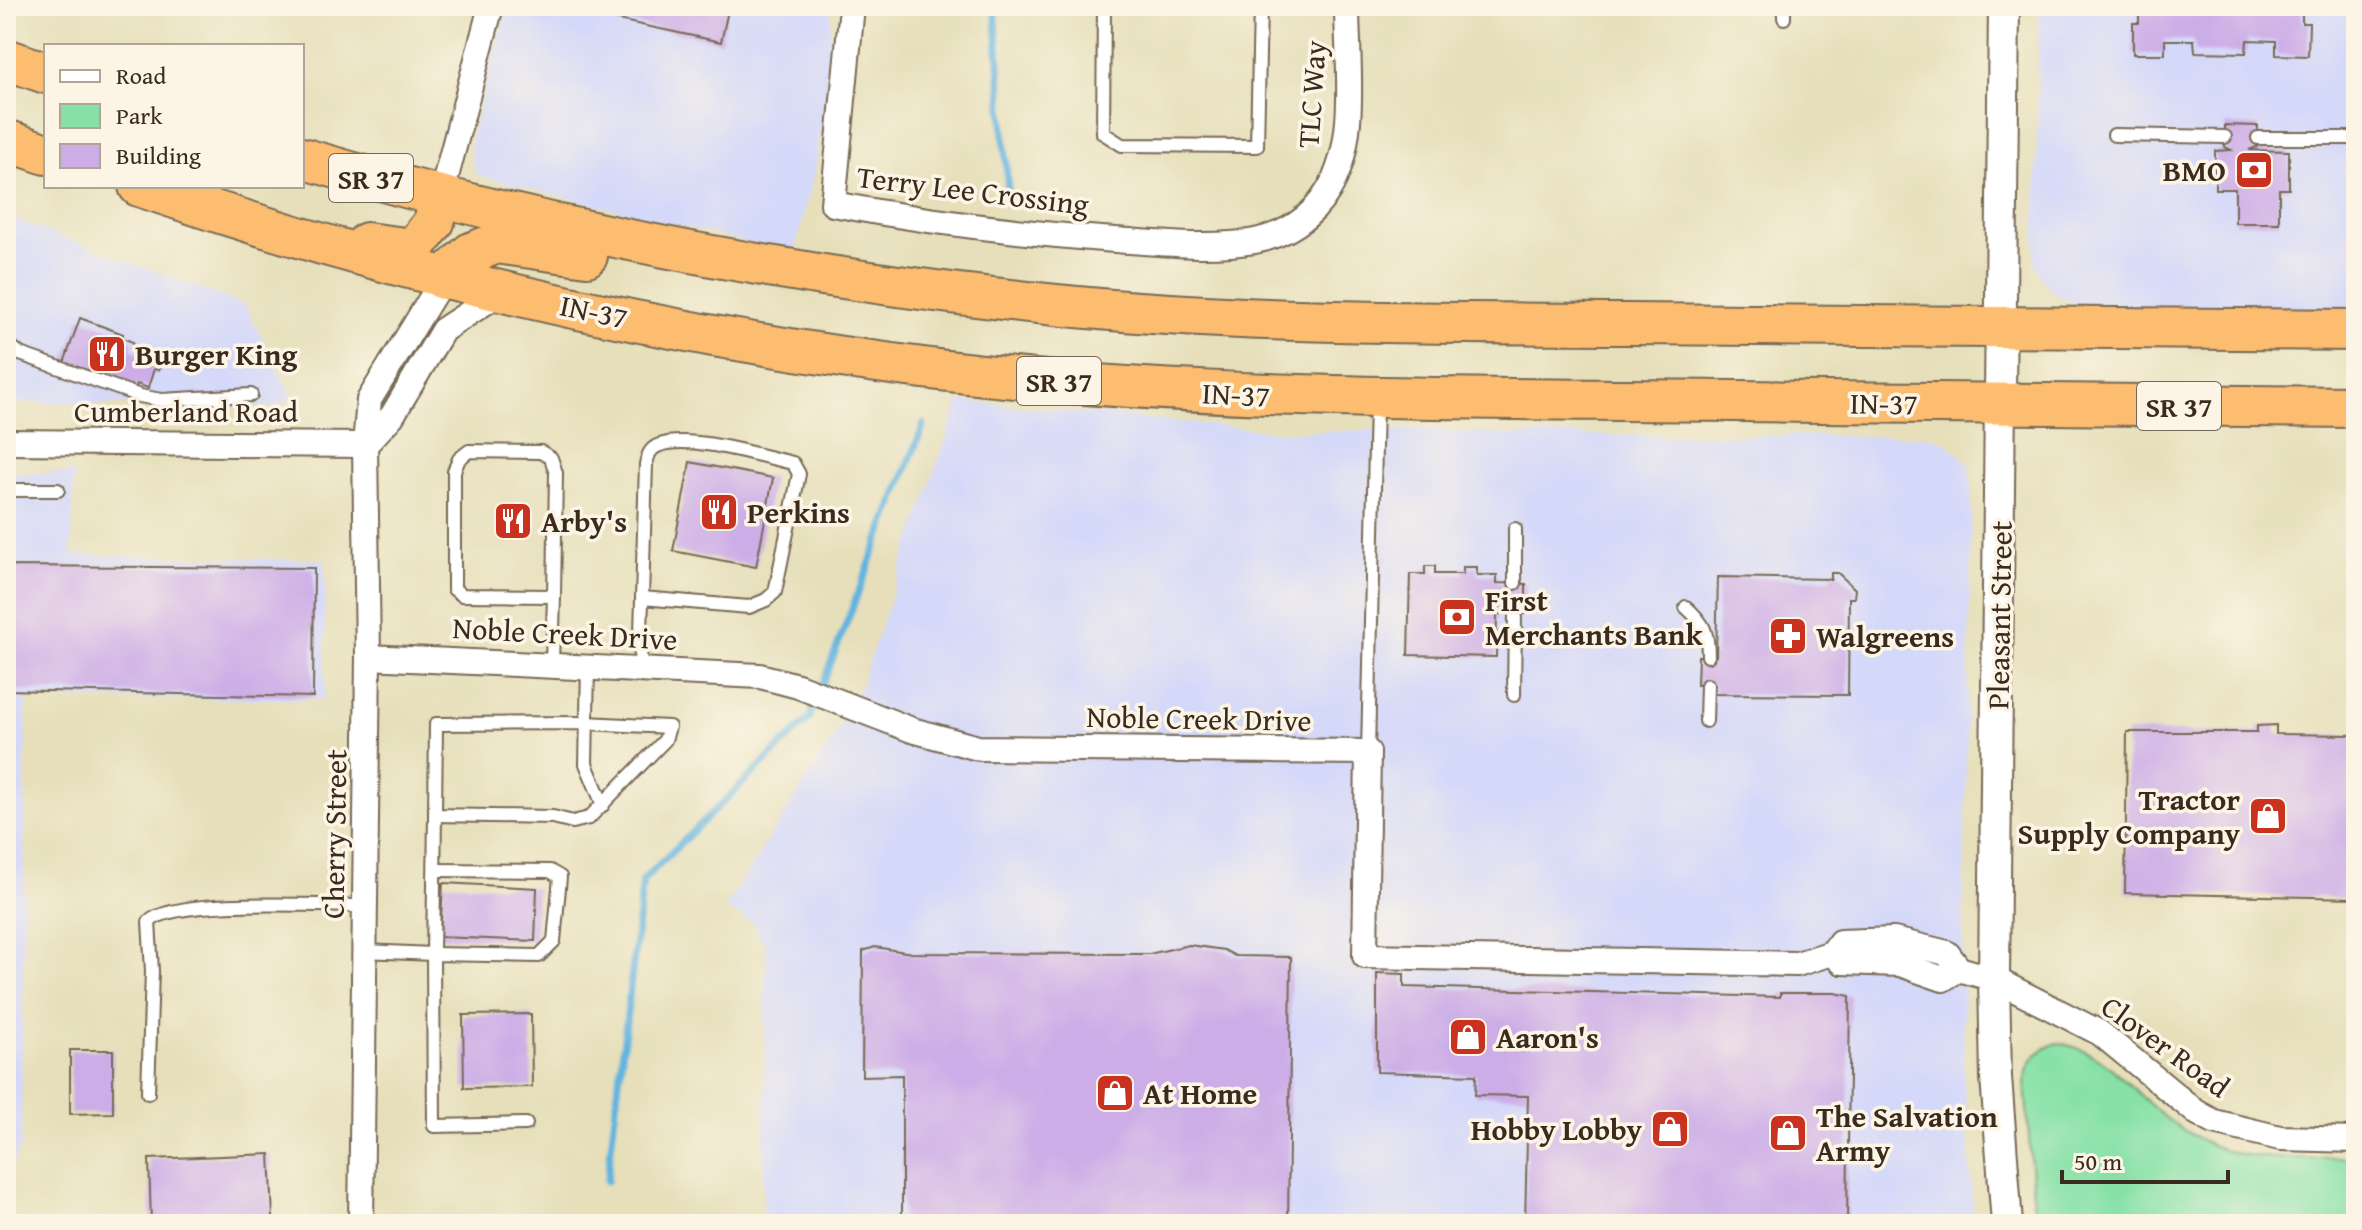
<svg xmlns="http://www.w3.org/2000/svg" width="2362" height="1230" viewBox="0 0 2362 1230" font-family="'Gentium Book Plus',serif">
<style>
.built{fill:#d4d8f9}
.green{fill:#87e1a7;stroke:#618662;stroke-width:2}
.lines{fill:none;stroke-linecap:round;stroke-linejoin:round}
.stream{stroke:#62b4de;stroke-width:7}
.building{fill:#ccade7}
.service-casing{stroke:#776955;stroke-width:16}
.minor-casing{stroke:#776955;stroke-width:28}
.tertiary-casing{stroke:#776955;stroke-width:34}
.trunk-casing{stroke:#776955;stroke-width:44}
.service{stroke:#fff;stroke-width:12}
.minor{stroke:#fff;stroke-width:24}
.tertiary{stroke:#fff;stroke-width:30}
.trunk{stroke:#fcbd6f;stroke-width:40}
.labels{text-anchor:middle;dominant-baseline:central;stroke-width:7;stroke-linejoin:round;paint-order:stroke}
.shield{fill:#fcf5e5;stroke:#75675a;stroke-width:2}
.shield-label{font-size:28px;font-weight:bold;fill:#3b2a1e}
.street-label{font-size:30px;fill:#3b2a1e;stroke:#fcf5e5}
.poi-label{font-size:30px;font-weight:bold;fill:#3b2a1e;stroke:#fcf5e5;text-anchor:start}
</style>
<rect width="100%" height="100%" fill="#fcf5e5"/>
<filter id="ink" filterUnits="userSpaceOnUse"><feTurbulence type="fractalNoise" baseFrequency=".0125" numOctaves="2"/><feDisplacementMap in="SourceGraphic" scale="16" xChannelSelector="R" yChannelSelector="G"/><feConvolveMatrix kernelMatrix="1 2 1 2 8 2 1 2 1" color-interpolation-filters="sRGB"/></filter>
<filter id="wash" filterUnits="userSpaceOnUse"><feTurbulence type="fractalNoise" baseFrequency=".006" numOctaves="4" result="noise"/><feDisplacementMap in="SourceGraphic" scale="32" xChannelSelector="R" yChannelSelector="G"/><feGaussianBlur stdDeviation="1.8" result="paint"/><feColorMatrix in="noise" values="0 0 0 0 0 0 0 0 0 0 0 0 0 0 0 0 0 1.4 0 .05"/><feComposite in="paint" operator="in"/></filter>
<g filter="url(#wash)">
<rect width="100%" height="100%" fill="#e6dfba"/>
<!-- built -->
<g class="built">
<path d="M507,6H831V58L816,164L794,254L477,175L471,156V137Z"/>
<path d="M2039,6H2356V308L2082,307L2054,294L2040,276L2035,263Z"/>
<path d="M6,216L245,305L293,399L274,407L6,402Z"/>
<path d="M959,401L1282,432L1424,429L1509,435L1895,436L1933,437L1947,443L1968,463L1972,487L1963,926L1964,1082L1974,1224H763L766,948L753,923L725,908L845,718L861,684Z"/>
<path d="M6,473H74L71,555L325,560V699H26L21,1147L10,1169L6,1170Z"/>
</g>
<!-- green -->
<path class="green" d="M2056,1043C2103,1048 2127,1086 2161,1114C2176,1127 2197,1138 2214,1146C2256,1164 2311,1157 2356,1157V1224H2035L2025,1081C2028,1060 2036,1052 2056,1043Z"/>
<g class="lines">
<!-- stream -->
<g class="stream">
<path d="M995,6L1009,205"/>
<path d="M607,1181L643,880L809,719L924,424"/>
</g>
</g>
<g id="blocks">
<!-- building -->
<g class="building">
<path d="M577,6H729L721,42L576,11Z"/>
<path d="M2139,6H2302V23H2309L2308,56L2276,55V41L2247,40L2246,53L2195,52L2194,40H2165V54H2133V23H2139Z"/>
<path d="M2225,125L2258,126L2257,147L2249,150L2289,151V189H2279V223H2235V189H2215V151L2231,150L2225,147Z"/>
<path d="M80,318L123,334L122,338L133,342L131,349L162,360L159,370L154,369L148,388L137,384L135,389L97,378L98,374L83,369L82,372L64,363Z"/>
<path d="M690,462L773,478L756,567L673,551Z"/>
<path d="M6,566L314,568L313,697L6,690Z"/>
<path d="M1425,566H1435V574H1463V567H1477V575H1497V583L1526,584V614H1497L1496,657L1408,655L1410,574H1425Z"/>
<path d="M1831,573H1838L1855,589L1854,598H1849L1848,695L1714,694L1715,685H1697L1698,656H1716L1718,577L1831,579Z"/>
<path d="M2276,725V734L2356,735V898L2125,893L2127,732H2257V726Z"/>
<path d="M443,883L537,888L535,941L440,937Z"/>
<path d="M1189,945L1224,950L1235,956L1291,957L1288,1224H902V1075L862,1076L863,951L875,947L912,953L1149,954Z"/>
<path d="M1377,973L1404,974V987L1780,997V993H1835L1850,996L1847,1224H1525L1528,1096L1475,1095L1476,1075L1377,1072Z"/>
<path d="M531,1014L532,1087L464,1088L463,1015Z"/>
<path d="M70,1050H113V1113L70,1114Z"/>
<path d="M270,1154L273,1218L151,1222L149,1159Z"/>
</g>
</g>
</g>
<g filter="url(#ink)">
<use href="#blocks" fill-opacity="0" stroke="#776955" stroke-width="2"/>
<g class="lines">
<!-- service casing -->
<g class="service-casing">
<g id="service">
<path d="M1104,6L1103,133L1122,145L1257,146L1260,6"/>
<path d="M1784,18V6"/>
<path d="M2114,135L2225,137"/>
<path d="M2258,138H2350"/>
<path d="M6,342L20,354L140,396L161,400L251,395"/>
<path d="M6,490H58"/>
<path d="M1515,583V529"/>
<path d="M1686,607C1704,623 1708,632 1708,656"/>
<path d="M552,664L554,596L556,473L551,458L541,452L469,451L459,459L454,471V589L462,595L554,596"/>
<path d="M588,666L586,764L603,805"/>
<path d="M640,667L646,464C648,455 650,448 660,445C691,434 760,456 793,463L799,474L775,592L766,600L749,607L642,598"/>
<path d="M1514,695L1515,614"/>
<path d="M1706,721L1707,685"/>
<path d="M585,723L669,727L665,740L589,818L573,822L553,817L435,815L436,724Z"/>
<path d="M1368,752L1376,403"/>
<path d="M435,870L550,871L560,877L554,941L539,956L433,954L434,1126L526,1124"/>
<path d="M364,951L433,954L435,815"/>
<path d="M148,1093L152,971L149,922C174,897 323,906 365,906"/>
</g>
</g>
<!-- minor casing -->
<g class="minor-casing">
<g id="minor">
<path d="M852,6L833,204C927,222 1020,233 1115,240C1160,243 1210,249 1255,241C1285,235 1312,218 1328,191C1359,141 1347,63 1347,6"/>
<path d="M441,196L491,6"/>
<path d="M6,442L365,445"/>
<path d="M365,445L392,416L443,330L501,292"/>
<path d="M368,657L760,676L798,686L912,730L978,748L1368,752L1365,956L1797,964L1832,953"/>
<path d="M1959,969L1943,979L1900,964L1842,962L1832,953L1840,942L1894,940L1947,953L1959,969L1994,979L2100,1033L2196,1112L2214,1122L2280,1138L2356,1140"/>
<path d="M361,1224L368,657L365,445L369,400L443,279"/>
</g>
</g>
<!-- tertiary casing -->
<g class="tertiary-casing">
<path id="tertiary" d="M2004,6L1994,979L1996,1077L2007,1224"/>
</g>
<!-- trunk casing -->
<g class="trunk-casing">
<g id="trunk">
<path d="M6,59L46,73"/>
<path d="M6,140L46,154"/>
<path d="M302,158C548,231 801,279 1056,305C1246,324 1437,323 1628,324C1871,326 2113,328 2356,330"/>
<path d="M139,186C398,275 667,337 939,370C1167,397 1395,398 1624,400C1868,403 2112,405 2356,407"/>
<path d="M367,243L413,249L434,222L441,196"/>
<path d="M443,279L471,253L497,243L587,256"/>
</g>
</g>
<!-- service -->
<use href="#service" class="service"/>
<!-- minor -->
<use href="#minor" class="minor"/>
<!-- tertiary -->
<use href="#tertiary" class="tertiary"/>
<!-- trunk -->
<use href="#trunk" class="trunk"/>
</g>
</g>
<!-- icons -->
<defs>
<g id="bank-square" transform="scale(2)"><rect x="-9" y="-9" width="18" height="18" rx="4" fill="#c8321e" stroke="#fcf5e5"/><path d="M-6-4H6V4H-6ZM0-2.3a2.3 2.3 0 1 0 0 4.6a2.3 2.3 0 1 0 0-4.6Z" fill="#fff"/></g>
<g id="restaurant-square" transform="scale(2)"><rect x="-9" y="-9" width="18" height="18" rx="4" fill="#c8321e" stroke="#fcf5e5"/><path d="M-5-6h1v4h1v-4h1v4h1v-4h1v5L-1.5 .5V6h-2V.5L-5-1ZM5-6V6H3V1.5H1.5Q1.5-4 5-6Z" fill="#fff"/></g>
<g id="pharmacy-square" transform="scale(2)"><rect x="-9" y="-9" width="18" height="18" rx="4" fill="#c8321e" stroke="#fcf5e5"/><path d="M-2-6h4v4h4v4h-4v4h-4v-4h-4v-4h4Z" fill="#fff"/></g>
<g id="shop-square" transform="scale(2)"><rect x="-9" y="-9" width="18" height="18" rx="4" fill="#c8321e" stroke="#fcf5e5"/><path d="M-5-2.5h2.3a2.7 3.5 0 0 1 5.4 0H5L5.5 6h-11ZM-1.5-2.5h3a1.5 2.3 0 0 0-3 0Z" fill="#fff"/></g>
</defs>
<g fill-rule="evenodd">
<use href="#bank-square" x="2254" y="170"/>
<use href="#restaurant-square" x="107" y="354"/>
<use href="#restaurant-square" x="719" y="512"/>
<use href="#restaurant-square" x="513" y="521"/>
<use href="#bank-square" x="1457" y="617"/>
<use href="#pharmacy-square" x="1788" y="636"/>
<use href="#shop-square" x="2268" y="816"/>
<use href="#shop-square" x="1468" y="1037"/>
<use href="#shop-square" x="1115" y="1093"/>
<use href="#shop-square" x="1670" y="1129"/>
<use href="#shop-square" x="1788" y="1133"/>
</g>
<g class="labels">
<!-- shield labels -->
<g class="shield">
<rect x="329" y="154" width="84" height="48" rx="6"/>
<rect x="1017" y="357" width="84" height="48" rx="6"/>
<rect x="2137" y="382" width="84" height="48" rx="6"/>
</g>
<g class="shield-label">
<text x="371" y="178">SR 37</text>
<text x="1059" y="381">SR 37</text>
<text x="2179" y="406">SR 37</text>
</g>
<!-- street labels -->
<g class="street-label">
<text transform="translate(1311 94) rotate(-86)">TLC Way</text>
<text transform="translate(973 190) rotate(7)">Terry Lee Crossing</text>
<text transform="translate(594 311) rotate(12)">IN-37</text>
<text transform="translate(1236 394) rotate(3)">IN-37</text>
<text transform="translate(1884 403) rotate(1)">IN-37</text>
<text x="186" y="411">Cumberland Road</text>
<text transform="translate(1999 615) rotate(-89)">Pleasant Street</text>
<text transform="translate(565 633) rotate(3)">Noble Creek Drive</text>
<text transform="translate(1199 718) rotate(1)">Noble Creek Drive</text>
<text transform="translate(334 834) rotate(-89)">Cherry Street</text>
<text transform="translate(2166 1046) rotate(36)">Clover Road</text>
</g>
<!-- poi labels -->
<g class="poi-label">
<text x="2226" y="170" text-anchor="end">BMO</text>
<text x="135" y="354">Burger King</text>
<text x="747" y="512">Perkins</text>
<text x="541" y="521">Arby's</text>
<text x="1485" y="600">First<tspan x="1485" dy="34">Merchants Bank</tspan></text>
<text x="1816" y="636">Walgreens</text>
<text x="2240" y="799" text-anchor="end">Tractor<tspan x="2240" dy="34">Supply Company</tspan></text>
<text x="1496" y="1037">Aaron's</text>
<text x="1143" y="1093">At Home</text>
<text x="1816" y="1116">The Salvation<tspan x="1816" dy="34">Army</tspan></text>
<text x="1642" y="1129" text-anchor="end">Hobby Lobby</text>
</g>
</g>
<!-- margin -->
<rect width="2362" height="1230" fill="none" stroke="#fcf5e5" stroke-width="32"/>
<!-- legend -->
<rect x="44" y="44" width="260" height="144" fill="#fcf5e5" stroke="#afa495" stroke-width="2"/>
<rect x="60" y="70" width="40" height="12" fill="#ffffff" stroke="#afa495" stroke-width="2"/>
<text x="116" y="84" font-size="24" fill="#3b2a1e">Road</text>
<rect x="60" y="104" width="40" height="24" fill="#87e1a7" stroke="#afa495" stroke-width="2"/>
<text x="116" y="124" font-size="24" fill="#3b2a1e">Park</text>
<rect x="60" y="144" width="40" height="24" fill="#ccade7" stroke="#afa495" stroke-width="2"/>
<text x="116" y="164" font-size="24" fill="#3b2a1e">Building</text>
<!-- scale -->
<path d="M2062 1170v12h166v-12" fill="none" stroke="#3b2a1e" stroke-width="4"/>
<text x="2074" y="1170" font-size="24" fill="#3b2a1e" stroke="#fcf5e5" stroke-width="6" paint-order="stroke">50 m</text>
</svg>
